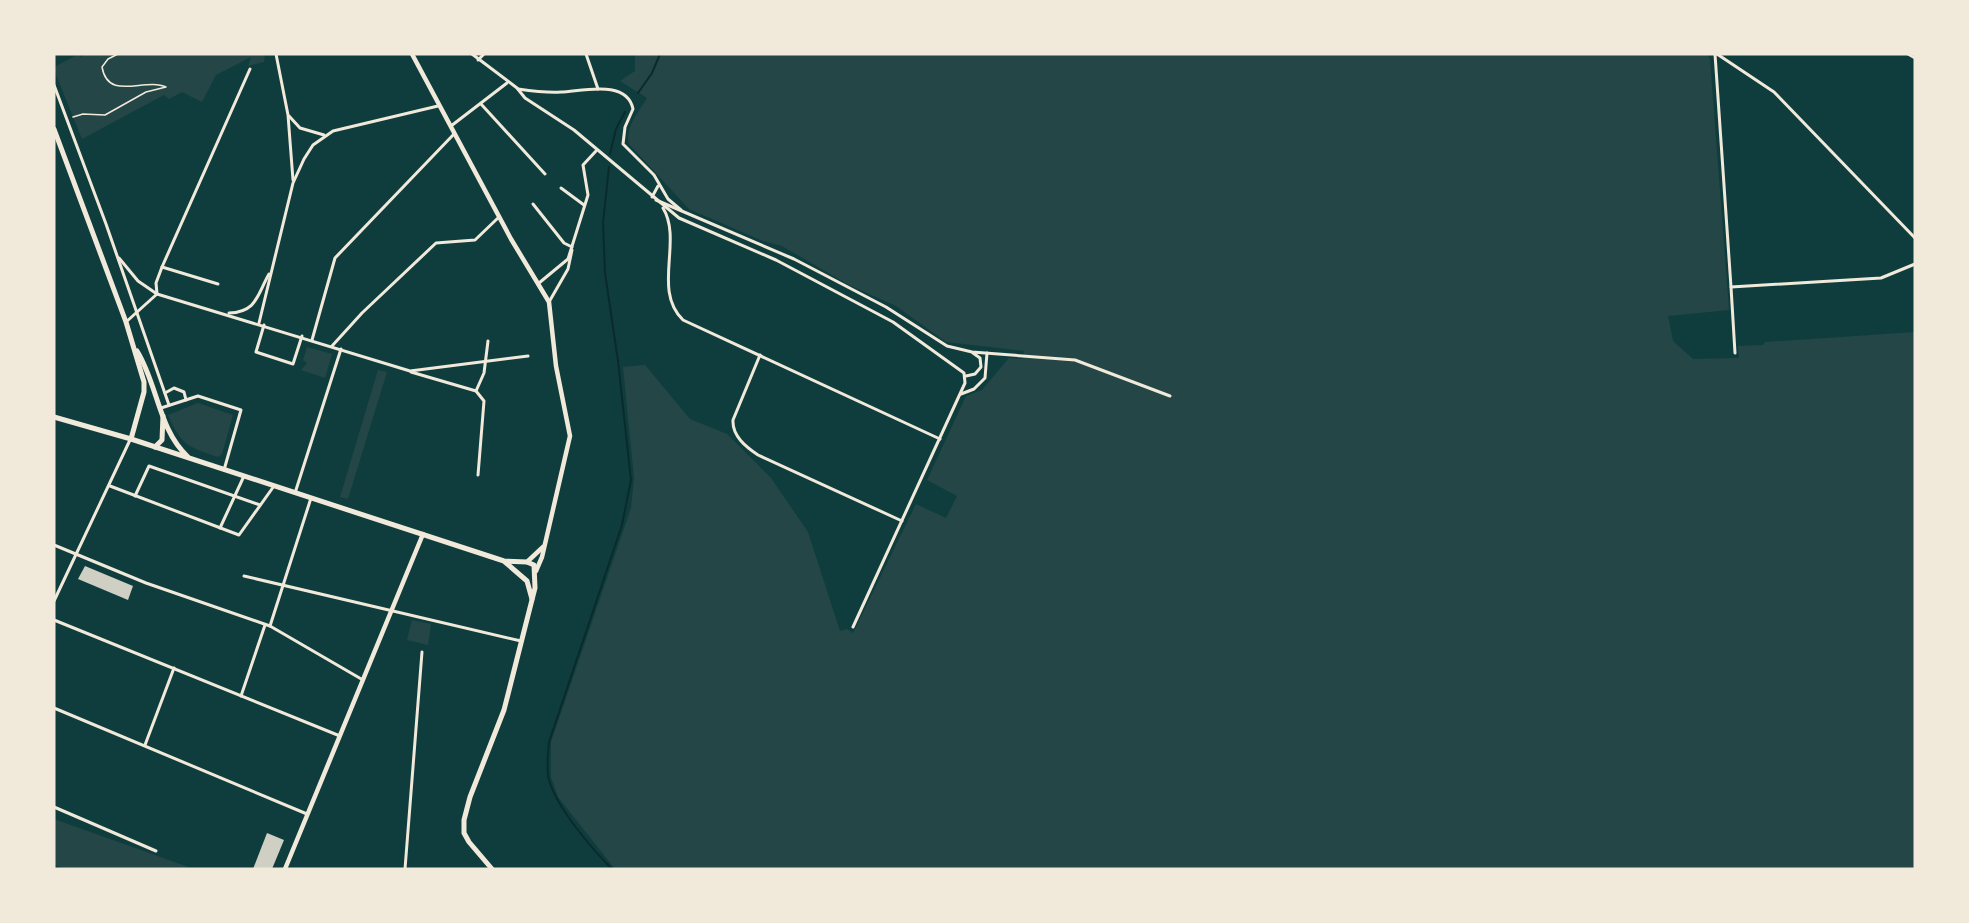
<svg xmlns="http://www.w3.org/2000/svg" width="1969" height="923" viewBox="0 0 1969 923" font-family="Poppins,sans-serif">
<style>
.green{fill:#244646}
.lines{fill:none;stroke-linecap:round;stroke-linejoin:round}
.stream{stroke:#0a2a2b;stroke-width:2}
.building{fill:#cfcfc3}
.path{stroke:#f1e9da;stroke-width:1.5}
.minor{stroke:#f1e9da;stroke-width:3}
.secondary{stroke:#f1e9da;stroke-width:4.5}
.primary{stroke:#f1e9da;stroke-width:5}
</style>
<rect width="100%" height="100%" fill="#0f3d3e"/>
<!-- green -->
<g class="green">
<path d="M79,54L80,57L87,54H265L264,62L248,66L251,57L216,75L202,102L182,92L169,99L164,95L82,139L54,70V67Z"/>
<path d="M635,54H1707L1710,59L1729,310L1668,316L1673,341L1693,359L1734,358H1739L1738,346L1763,345L1765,342L1915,332V869H615L558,797L551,777V742L631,508L634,478L623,367L645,365L690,419L727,434L771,478L808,532L840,631L847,629L853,633L916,504L946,518L957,496L927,480L966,396L982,390L1009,358L1023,359L1024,351L946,342L896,306L849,285L782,246L763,241L689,209L629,144C624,128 639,112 647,98L620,81L635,71Z"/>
<path d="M307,347L332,354L325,378L301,370L307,363L303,360Z"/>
<path d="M378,370L387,372L348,499L340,497Z"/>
<path d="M198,403L233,415L222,454L218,457C188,447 181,445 168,415Z"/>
<path d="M412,620L431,624L428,645L407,640Z"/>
<path d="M54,819L194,869H65L54,865Z"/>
</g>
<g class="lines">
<!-- stream -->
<g class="stream">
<path d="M638,93L652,73L660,54"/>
<path d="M610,154L616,129L625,112"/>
<path d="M609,167L603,223L605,273L618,361L631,480L622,525L549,742C548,754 546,768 549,780C557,808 592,849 612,869"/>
</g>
</g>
<!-- building -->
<g class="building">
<path d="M85,566L133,586L128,600L78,579Z"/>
<path d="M267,833L284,840L272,869H253Z"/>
</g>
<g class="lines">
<!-- path -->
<path class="path" d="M73,117L83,114L105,115L146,92L166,87C145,77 108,102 102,67L108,59L118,54"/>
<!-- minor -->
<g class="minor">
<path d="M276,54L288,115L293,180"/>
<path d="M472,54L517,88L525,98L574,130L679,218L776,260L893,322L964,373L965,383L853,627"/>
<path d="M586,54L598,89"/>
<path d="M1715,54L1731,287L1881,278L1915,264"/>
<path d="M1717,54L1774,92L1915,238"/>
<path d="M1908,54L1915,58"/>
<path d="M478,60L484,54"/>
<path d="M54,85L106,224L169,405"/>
<path d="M518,89C532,91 547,93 561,92C583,91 627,79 633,109L625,127L623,144L654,175L668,199L681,210"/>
<path d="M481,104L545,174"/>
<path d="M289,116L300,128L324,135"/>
<path d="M451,126L507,83"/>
<path d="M561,188L584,205"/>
<path d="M652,197L658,186"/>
<path d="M656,200L794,259L886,307L947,346L972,352L1075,360L1170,396"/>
<path d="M533,204L564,243L572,247"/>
<path d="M663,208C683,241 652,290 683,320L940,439"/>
<path d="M119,258L138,281L157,294"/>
<path d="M162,267L218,284"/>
<path d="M539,283L568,259L588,195L583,165L596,151"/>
<path d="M1731,287L1735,353"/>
<path d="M157,294L156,283L162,267L250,69"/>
<path d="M549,302L568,269L572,250"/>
<path d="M229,313C257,312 257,295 269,274"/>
<path d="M126,322L157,294L410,371L528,356"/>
<path d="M259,323L293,183L304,159L313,145L333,131L438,106"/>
<path d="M264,325L256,352L293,364L302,336"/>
<path d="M312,340L335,258L454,134"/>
<path d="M332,346L362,313L436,243L475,240L499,217"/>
<path d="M760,355L733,420C732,436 746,447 758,455L902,521"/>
<path d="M411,372L476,391L484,401L478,475"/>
<path d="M966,376L975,374L981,367L980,358L973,353"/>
<path d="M476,391L484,373L488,341"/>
<path d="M165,393L174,388L184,392L186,400"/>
<path d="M961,394L974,389L985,378L987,353"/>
<path d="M161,408L198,396L241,410L224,470"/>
<path d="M110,486L239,535L274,486"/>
<path d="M295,493L341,349"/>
<path d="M135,496L149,466L260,505"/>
<path d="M220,528L244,476"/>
<path d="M54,545L146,583L270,626L363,680"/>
<path d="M244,576L521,641"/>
<path d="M54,601L130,440"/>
<path d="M54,620L340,736"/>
<path d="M270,626L311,498"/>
<path d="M241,696L265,625"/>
<path d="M54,708L307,814"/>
<path d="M145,745L174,668"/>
<path d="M54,807L156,851"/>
<path d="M405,869L422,652"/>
</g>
<!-- secondary -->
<g class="secondary">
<path d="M412,54L511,239L549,302L556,366L570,436L542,557L536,571"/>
<path d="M527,562L543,547"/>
<path d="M285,869L423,534"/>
</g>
<!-- primary -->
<g class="primary">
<path d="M54,129L126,322L144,382V392L131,439"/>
<path d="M137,351C158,385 158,429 188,457"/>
<path d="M54,417L131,439L504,561L527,562L534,565L535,588L504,710L470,797L464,820V833L469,842L492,869"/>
<path d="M155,447L162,440L163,416"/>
<path d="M505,562L527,581L532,599"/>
</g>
</g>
<!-- border -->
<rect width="1969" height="923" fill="none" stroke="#f1e9da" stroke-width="111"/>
</svg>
